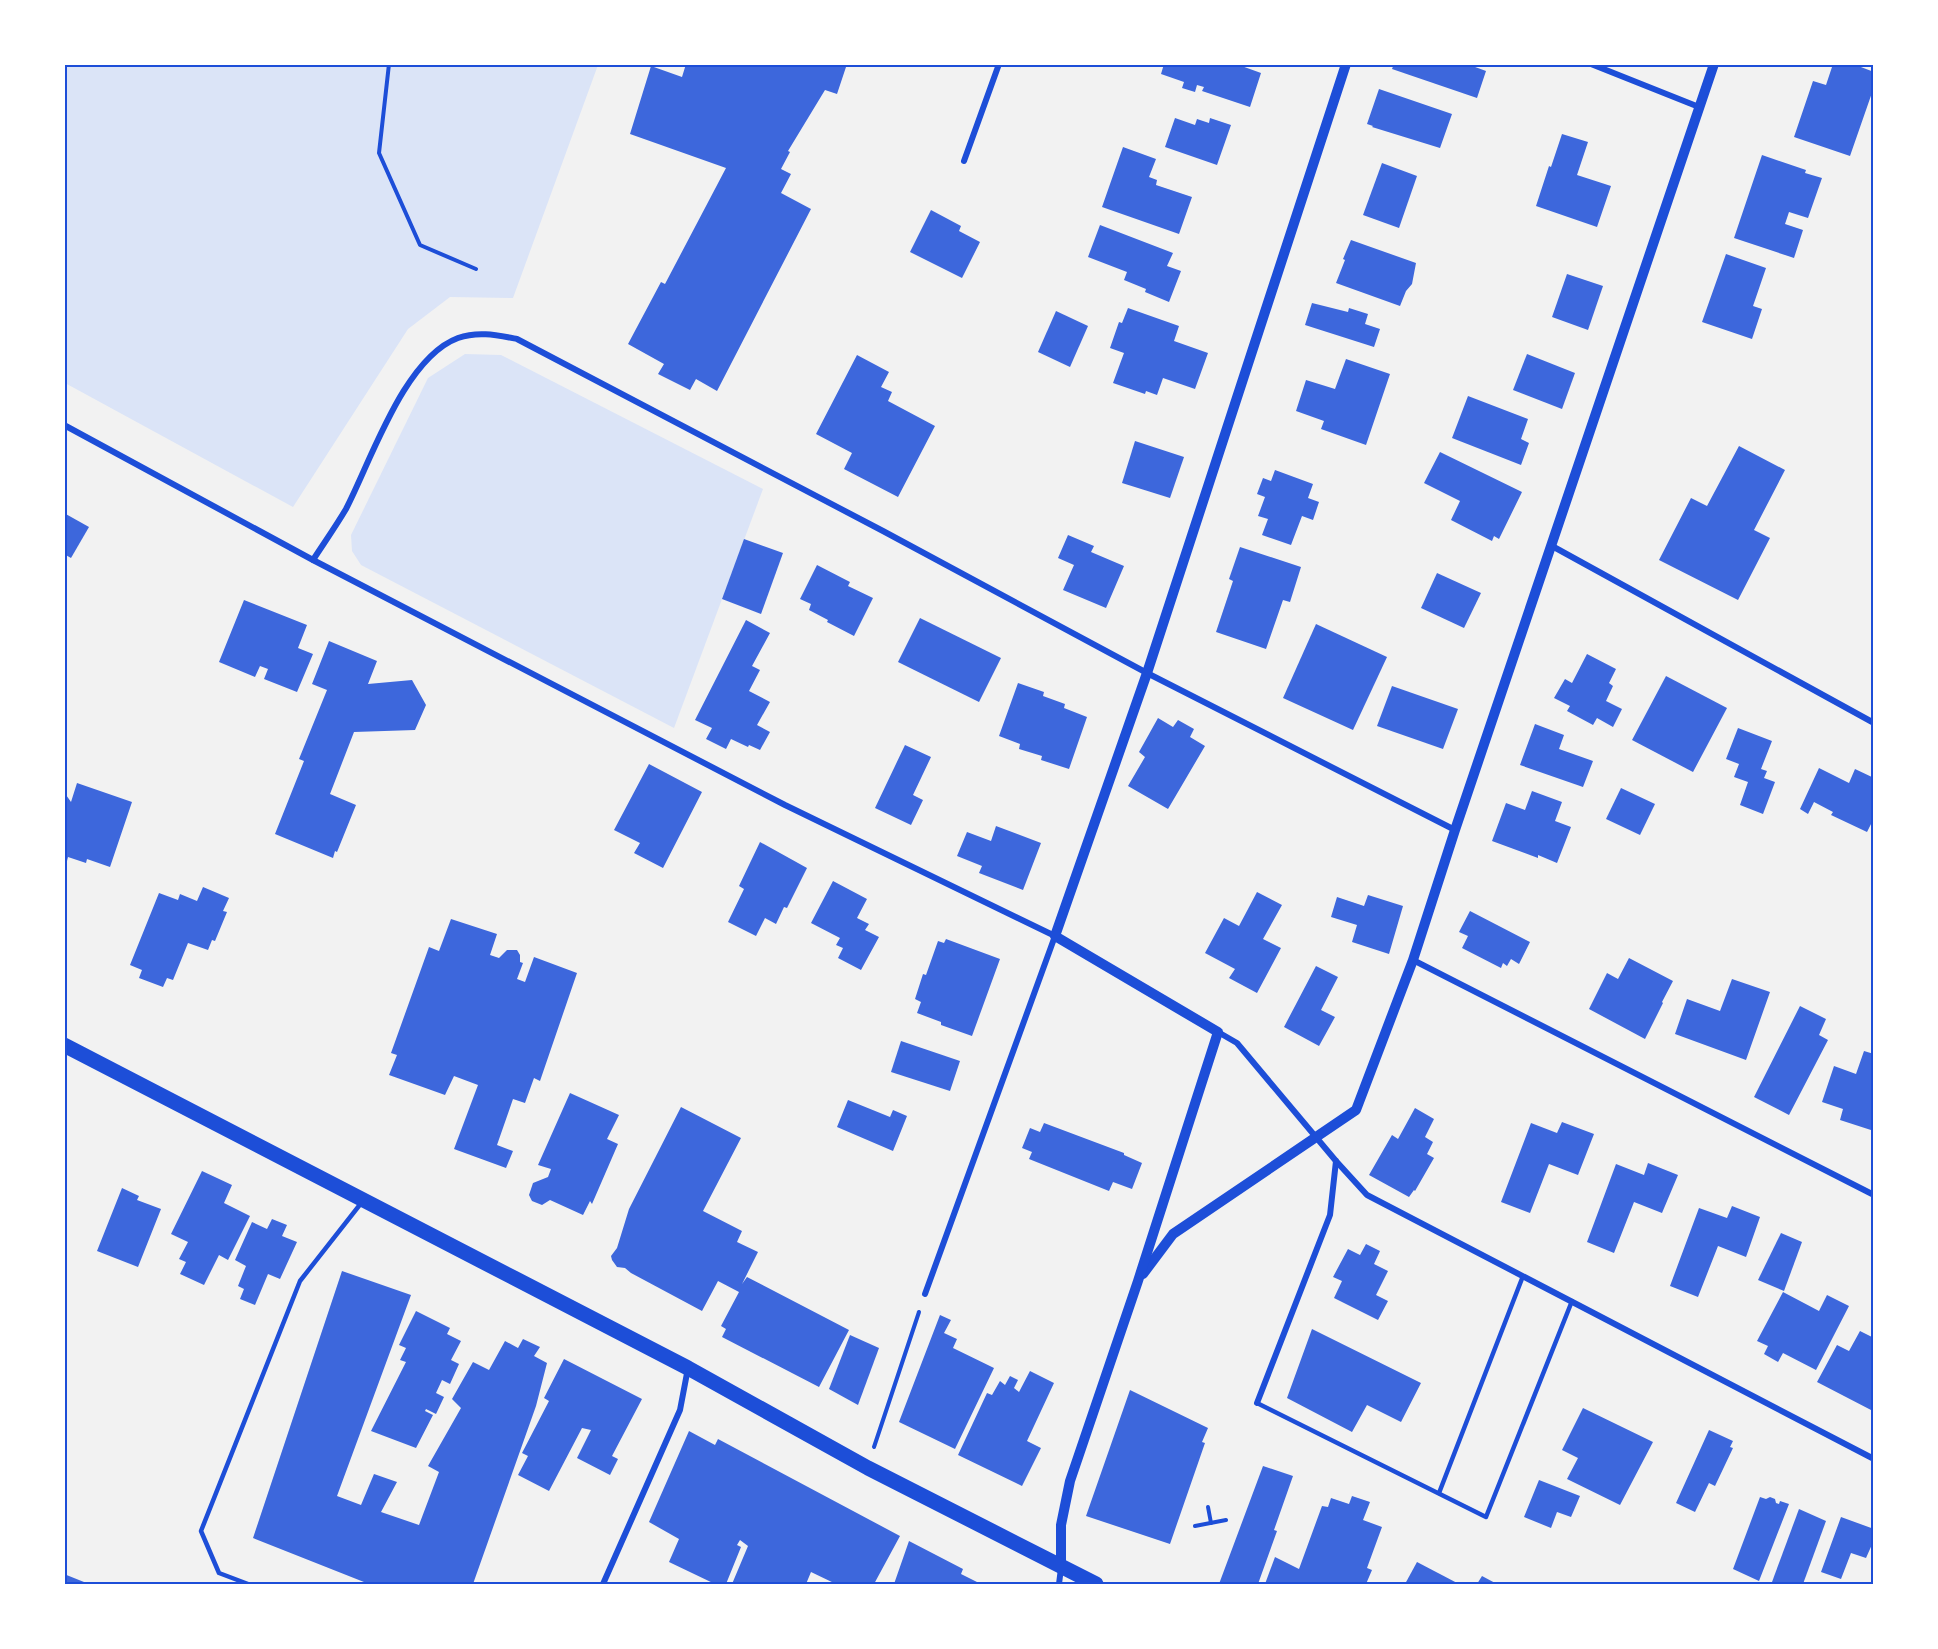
<svg xmlns="http://www.w3.org/2000/svg" width="1938" height="1649" viewBox="0 0 1938 1649" font-family="'Source Sans 3',sans-serif">
<style>
.green{fill:#dbe4f7}
.building{fill:#3d67dc}
.lines{fill:none;stroke-linecap:round;stroke-linejoin:round}
.path{stroke:#1d4ed8;stroke-width:4}
.service{stroke:#1d4ed8;stroke-width:4.5}
.minor{stroke:#1d4ed8;stroke-width:6}
.tertiary{stroke:#1d4ed8;stroke-width:10}
.primary{stroke:#1d4ed8;stroke-width:15}
.neatline{fill:none;stroke:#1d4ed8;stroke-width:2}
</style>
<rect width="100%" height="100%" fill="#f2f2f2"/>
<!-- green -->
<g class="green">
<path d="M64,65H598L513,298L450,297L408,329L293,507L65,383Z"/>
<path d="M465,354L501,355L763,489L674,728L361,565L352,551L351,535L428,378Z"/>
</g>
<!-- building -->
<g class="building">
<path d="M686,64H847L837,94L825,90L788,151L790,152L781,169L791,174L781,193L811,209L717,391L696,379L690,390L658,374L664,364L628,344L661,282L665,284L726,168L630,134L651,66L682,77Z"/>
<path d="M1164,64H1236L1261,73L1250,107L1202,91L1204,87L1197,85L1195,92L1182,88L1184,82L1161,74Z"/>
<path d="M1394,64H1467L1486,71L1477,98L1392,69Z"/>
<path d="M1833,64H1853L1874,72V87L1850,156L1794,137L1813,81L1826,85Z"/>
<path d="M1379,89L1452,114L1440,148L1372,127L1373,126L1367,124Z"/>
<path d="M1175,118L1195,125L1197,119L1209,123L1210,118L1231,125L1217,165L1165,147Z"/>
<path d="M1562,134L1588,142L1577,175L1611,186L1597,227L1536,206L1549,166L1551,167Z"/>
<path d="M1123,147L1156,159L1149,177L1157,180L1156,185L1192,197L1179,234L1102,207Z"/>
<path d="M1762,155L1806,170L1805,173L1822,178L1808,218L1789,212L1785,224L1803,230L1794,258L1734,238Z"/>
<path d="M1382,163L1417,176L1399,228L1363,215Z"/>
<path d="M931,210L961,226L959,231L980,242L962,278L910,252Z"/>
<path d="M1100,225L1173,253L1167,266L1181,271L1169,302L1145,292L1146,289L1124,280L1127,272L1088,257Z"/>
<path d="M1351,240L1416,263L1412,284L1406,291L1400,306L1336,283L1345,260L1343,259Z"/>
<path d="M1726,254L1766,268L1753,306L1762,309L1752,339L1702,322Z"/>
<path d="M1567,274L1603,286L1588,330L1552,317Z"/>
<path d="M1312,303L1348,312L1349,308L1368,314L1365,324L1380,329L1374,347L1305,325Z"/>
<path d="M1128,308L1179,326L1174,341L1208,353L1195,389L1163,378L1157,395L1146,391L1145,394L1113,383L1124,353L1110,348L1119,322L1122,323Z"/>
<path d="M1056,311L1088,326L1070,367L1038,352Z"/>
<path d="M1527,354L1575,373L1562,409L1513,390Z"/>
<path d="M857,355L889,372L881,387L892,392L888,401L935,426L898,497L844,469L852,453L816,434Z"/>
<path d="M1346,359L1390,374L1366,445L1321,429L1324,421L1296,411L1306,380L1335,389Z"/>
<path d="M1468,396L1528,419L1521,439L1529,443L1521,465L1452,438Z"/>
<path d="M1135,441L1184,457L1170,498L1122,483Z"/>
<path d="M1739,446L1785,470L1754,530L1770,538L1738,600L1659,560L1691,498L1707,506Z"/>
<path d="M1440,452L1522,492L1499,539L1494,536L1492,541L1451,520L1460,501L1424,483Z"/>
<path d="M1275,470L1313,484L1308,498L1319,502L1313,520L1302,516L1291,545L1262,535L1268,519L1258,516L1265,497L1257,494L1263,478L1271,481Z"/>
<path d="M64,513L89,527L71,558L64,554Z"/>
<path d="M1068,535L1094,546L1091,552L1124,566L1106,608L1063,590L1074,565L1058,558Z"/>
<path d="M744,539L783,553L761,614L722,599Z"/>
<path d="M1240,547L1301,567L1290,602L1283,600L1266,649L1216,632L1233,581L1229,579Z"/>
<path d="M817,565L850,582L848,586L873,598L854,636L827,622L828,620L809,610L811,604L800,599Z"/>
<path d="M1437,573L1481,593L1464,628L1421,608Z"/>
<path d="M244,600L307,625L298,648L313,654L297,692L264,679L268,669L260,666L255,677L219,662Z"/>
<path d="M920,618L1001,658L979,702L898,662Z"/>
<path d="M746,620L770,633L752,666L760,670L749,691L770,702L757,725L770,732L760,750L749,745L748,747L731,739L726,749L706,739L712,728L695,720Z"/>
<path d="M1316,624L1387,657L1353,730L1283,698Z"/>
<path d="M329,641L377,661L368,684L412,680L426,705L415,730L354,732L330,794L356,805L337,852L335,851L333,858L275,834L304,761L299,759L327,690L312,684Z"/>
<path d="M1587,654L1616,669L1609,683L1613,686L1606,701L1622,709L1613,727L1597,718L1593,725L1567,711L1570,706L1554,698L1565,679L1572,683Z"/>
<path d="M1666,676L1727,708L1693,772L1632,740Z"/>
<path d="M1018,683L1044,692L1043,696L1065,704L1064,708L1087,717L1069,769L1041,760L1042,756L1019,749L1020,744L999,736Z"/>
<path d="M1392,686L1458,709L1443,749L1377,726Z"/>
<path d="M1158,718L1173,727L1178,720L1194,729L1190,737L1205,746L1168,809L1128,786L1145,757L1139,752Z"/>
<path d="M1535,724L1564,735L1559,749L1593,761L1583,787L1520,765Z"/>
<path d="M1738,728L1772,741L1761,769L1767,771L1764,778L1775,782L1763,814L1740,805L1748,782L1734,777L1739,764L1726,759Z"/>
<path d="M905,745L931,757L913,795L923,800L911,825L875,808Z"/>
<path d="M649,764L702,792L663,868L634,853L640,843L614,830Z"/>
<path d="M1819,768L1849,783L1855,769L1874,778V818L1867,832L1831,815L1833,812L1814,802L1808,814L1800,809Z"/>
<path d="M77,783L132,802L110,867L87,859L86,863L68,857L67,861L64,860V792L71,802Z"/>
<path d="M1621,788L1655,804L1640,835L1606,819Z"/>
<path d="M1532,791L1562,802L1555,821L1571,827L1557,863L1538,855V858L1492,841L1506,803L1525,810Z"/>
<path d="M996,826L1041,843L1023,890L979,873L982,866L957,856L967,832L991,841Z"/>
<path d="M760,842L807,868L787,908L784,907L776,924L765,918L756,936L728,922L744,889L739,886Z"/>
<path d="M833,881L867,899L857,918L869,924L865,930L879,937L861,970L838,958L843,948L836,945L840,938L811,923Z"/>
<path d="M203,887L229,898L223,911L227,912L215,941L212,940L208,950L188,943L173,980L167,978L163,987L139,978L142,970L130,965L159,893L178,900L180,894L197,901Z"/>
<path d="M1257,892L1282,905L1263,939L1281,948L1257,993L1229,978L1235,969L1205,953L1224,918L1239,926Z"/>
<path d="M1368,895L1403,906L1389,954L1352,942L1357,925L1331,917L1337,897L1364,906Z"/>
<path d="M1470,911L1530,942L1519,964L1511,959L1507,966L1503,963L1501,968L1462,948L1468,936L1459,932Z"/>
<path d="M451,919L497,934L490,955L499,958L507,950H517L520,955V962L523,963L517,979L525,982L534,957L577,973L540,1081L534,1078L525,1103L513,1099L497,1145L513,1151L506,1168L454,1149L478,1085L454,1076L445,1095L389,1075L397,1055L391,1053L429,947L439,951Z"/>
<path d="M946,939L1000,959L972,1036L941,1025V1022L917,1013L921,1002L915,999L923,974L926,975L938,941L944,943Z"/>
<path d="M1629,958L1673,981L1662,1002L1663,1003L1645,1039L1589,1009L1607,973L1618,979Z"/>
<path d="M1316,966L1338,977L1321,1010L1335,1017L1319,1046L1284,1027Z"/>
<path d="M1732,979L1770,992L1746,1060L1675,1034L1687,999L1720,1011Z"/>
<path d="M1800,1006L1826,1019L1819,1035L1828,1040L1789,1115L1754,1097Z"/>
<path d="M901,1041L960,1061L950,1091L891,1072Z"/>
<path d="M1864,1051L1874,1054V1131L1840,1120L1843,1109L1822,1102L1834,1066L1856,1074Z"/>
<path d="M570,1093L619,1115L607,1139L618,1144L592,1204L590,1201L583,1215L550,1200L542,1205L532,1201L529,1195L533,1183L548,1177L551,1169L538,1165Z"/>
<path d="M848,1100L890,1117L893,1110L907,1116L893,1151L837,1127Z"/>
<path d="M681,1107L741,1138L703,1211L742,1231L737,1242L758,1252L742,1284L747,1277L849,1330L819,1387L722,1337L726,1329L721,1326L739,1292L718,1281L702,1311L631,1273L625,1268L617,1267L612,1260L611,1256L617,1248L629,1209Z"/>
<path d="M1415,1108L1434,1119L1425,1137L1433,1142L1427,1154L1434,1158L1415,1191L1414,1190L1409,1197L1369,1175L1392,1135L1398,1139Z"/>
<path d="M1562,1122L1594,1134L1578,1175L1549,1164L1530,1213L1501,1202L1531,1123L1557,1133Z"/>
<path d="M1044,1123L1124,1153V1155L1142,1163L1132,1189L1113,1182L1109,1191L1029,1159L1032,1152L1022,1148L1030,1128L1040,1132Z"/>
<path d="M1648,1163L1678,1175L1662,1213L1634,1202L1614,1253L1587,1242L1616,1164L1644,1175Z"/>
<path d="M202,1171L232,1185L224,1203L250,1216L228,1260L219,1255L204,1285L180,1274L186,1262L179,1259L188,1242L171,1234Z"/>
<path d="M122,1188L139,1196L137,1200L161,1209L138,1267L97,1251Z"/>
<path d="M1732,1206L1760,1217L1746,1257L1718,1246L1698,1297L1670,1286L1699,1208L1727,1218Z"/>
<path d="M272,1219L287,1225L282,1236L297,1242L280,1279L268,1274L255,1305L240,1299L244,1289L238,1286L246,1266L235,1260L252,1222L267,1229Z"/>
<path d="M1781,1233L1802,1242L1784,1291L1758,1280Z"/>
<path d="M1366,1244L1380,1251L1374,1264L1388,1271L1376,1295L1388,1301L1378,1320L1334,1298L1342,1281L1333,1277L1348,1249L1360,1255Z"/>
<path d="M342,1271L411,1295L337,1496L361,1505L374,1474L397,1482L381,1512L419,1525L439,1472L428,1466L461,1408L452,1399L473,1362L489,1370L505,1341L518,1348L523,1339L540,1347L534,1356L547,1363L536,1406L473,1584H369L253,1538Z"/>
<path d="M1783,1292L1819,1311L1827,1295L1849,1306L1816,1370L1783,1353L1778,1362L1764,1354L1768,1346L1757,1341Z"/>
<path d="M416,1311L450,1328L447,1334L461,1341L451,1360L459,1364L450,1384L442,1380L436,1393L444,1397L436,1414L426,1409L425,1411L433,1415L416,1448L371,1431L406,1362L400,1360L406,1348L399,1345Z"/>
<path d="M940,1315L951,1320L944,1333L957,1339L953,1348L994,1368L955,1449L899,1422Z"/>
<path d="M1312,1329L1421,1383L1401,1422L1367,1405L1352,1432L1287,1398Z"/>
<path d="M1860,1331L1874,1338V1405L1871,1410L1817,1382L1837,1345L1849,1351Z"/>
<path d="M850,1335L879,1348L858,1405L829,1389Z"/>
<path d="M564,1359L642,1399L612,1456L618,1459L610,1475L577,1458L591,1430L582,1428L549,1491L518,1475L528,1456L522,1453L549,1401L544,1398Z"/>
<path d="M1030,1371L1054,1383L1027,1441L1041,1448L1022,1486L958,1455L987,1393L992,1395L1000,1381L1005,1385L1010,1376L1018,1380L1014,1388L1019,1392Z"/>
<path d="M1130,1390L1208,1428L1202,1442L1205,1443L1170,1544L1086,1516Z"/>
<path d="M1583,1408L1653,1442L1620,1505L1567,1479L1578,1458L1562,1450Z"/>
<path d="M1709,1430L1733,1441L1730,1447L1733,1448L1715,1486L1709,1483L1695,1512L1676,1503Z"/>
<path d="M689,1431L715,1445L718,1439L900,1536L874,1584H836L811,1572L806,1584H732L748,1546L740,1540L737,1545L741,1547L726,1584H715L669,1562L679,1539L649,1522Z"/>
<path d="M1263,1466L1293,1476L1274,1530L1277,1531L1258,1584H1219Z"/>
<path d="M1539,1480L1580,1496L1571,1517L1557,1512L1551,1528L1524,1517Z"/>
<path d="M1352,1496L1370,1502L1363,1520L1382,1527L1367,1568L1372,1570L1366,1584H1265L1275,1557L1299,1569L1322,1506L1328,1507L1331,1498L1349,1504Z"/>
<path d="M1760,1497L1766,1499L1770,1497L1775,1499L1776,1503L1779,1504L1780,1501L1789,1504L1759,1581L1733,1569Z"/>
<path d="M1799,1509L1826,1521L1803,1584H1773L1772,1582Z"/>
<path d="M1841,1517L1874,1529V1540L1866,1558L1851,1553L1841,1579L1821,1572Z"/>
<path d="M909,1541L963,1569L961,1574L981,1584H894Z"/>
<path d="M1417,1562L1459,1584H1405Z"/>
<path d="M64,1574L89,1584H64Z"/>
<path d="M1482,1576L1497,1584H1477Z"/>
</g>
<g class="lines">
<!-- path -->
<g class="path">
<path d="M389,64L379,153L420,245L476,269"/>
<path d="M874,1447L919,1312"/>
<path d="M1208,1507L1211,1523"/>
<path d="M1195,1526L1226,1520"/>
</g>
<!-- service -->
<g class="service">
<path d="M1257,1403L1486,1517L1572,1301"/>
<path d="M1439,1493L1523,1276"/>
<path d="M248,1584L219,1573L201,1531L300,1281L362,1202"/>
</g>
<!-- minor -->
<g class="minor">
<path d="M1591,64L1699,107"/>
<path d="M964,161L999,64"/>
<path d="M64,425L313,560L785,805L1055,936L925,1294"/>
<path d="M1552,546L1874,723"/>
<path d="M313,560C324,543 336,526 346,509C371,461 404,358 458,338C478,331 496,335 517,339L883,531L1147,673L1455,830"/>
<path d="M1413,960L1874,1195"/>
<path d="M1218,1032L1237,1043L1336,1161L1367,1195L1874,1459"/>
<path d="M1257,1403L1330,1215L1336,1161"/>
<path d="M603,1584L680,1410L688,1368"/>
<path d="M1059,1584L1061,1568"/>
</g>
<!-- tertiary -->
<g class="tertiary">
<path d="M1143,1274L1173,1234L1356,1110L1413,960L1455,830L1714,64"/>
<path d="M1061,1568V1525L1070,1481L1138,1281L1218,1032L1055,936L1147,673L1346,64"/>
</g>
<!-- primary -->
<path class="primary" d="M64,1045L688,1368L868,1468L1096,1584"/>
</g>
<!-- border -->
<rect width="1938" height="1649" fill="none" stroke="#ffffff" stroke-width="132"/>
<rect x="66" y="66" width="1806" height="1517" class="neatline"/>
</svg>
